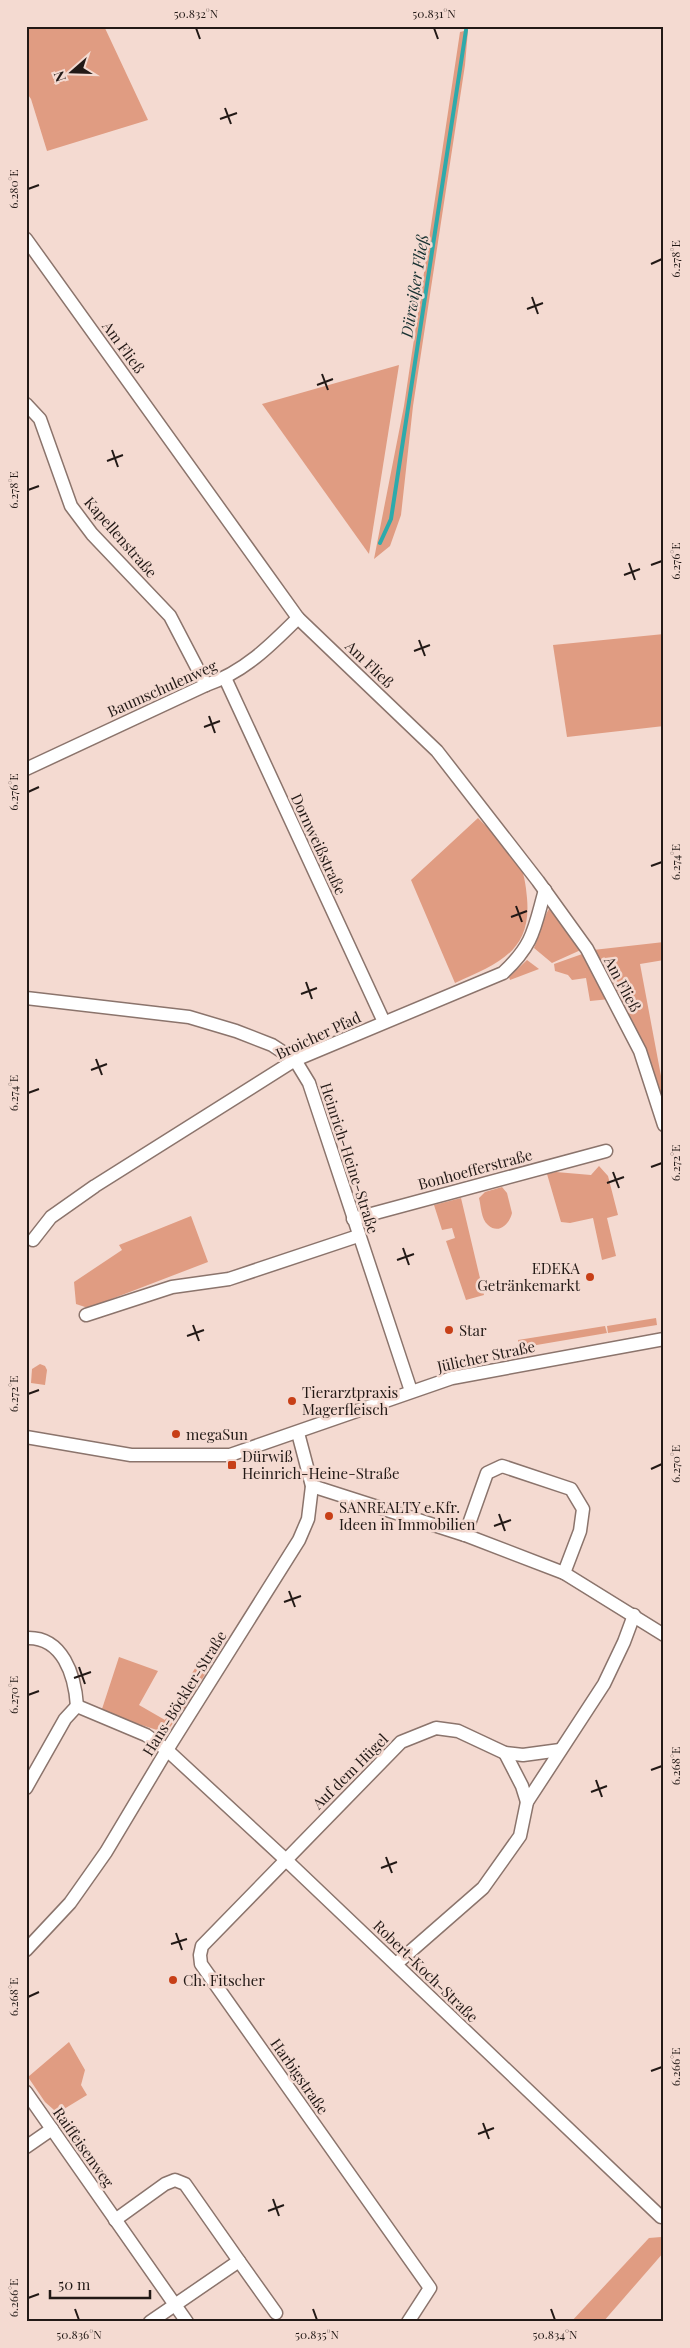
<svg xmlns="http://www.w3.org/2000/svg" width="690" height="2348" viewBox="0 0 690 2348" font-family="'Playfair Display',serif">
<style>
.green{fill:#e09c82}
.lines{fill:none;stroke-linecap:round;stroke-linejoin:round}
.stream{stroke:#2eaaab;stroke-width:4}
.minor-casing{stroke:#8b746c;stroke-width:15}
.minor{stroke:#fff;stroke-width:12}
.ticks{fill:none;stroke:#221916;stroke-width:2}
.poi-dot{fill:#c73f17;stroke:#f4dad1;stroke-width:2}
.labels{text-anchor:middle;dominant-baseline:central;stroke-width:5;stroke-linejoin:round;paint-order:stroke}
.street-label{font-size:15px;fill:#221916;stroke:#f4dad1}
.poi-label{font-size:15px;fill:#221916;stroke:#f4dad1;text-anchor:start}
.water-label{font-size:16px;font-style:italic;fill:#173131;stroke:#f4dad1}
.neatline{fill:none;stroke:#221916;stroke-width:2}
.ticks-label{font-size:12px;text-anchor:middle;fill:#221916}
</style>
<rect width="100%" height="100%" fill="#f4dad1"/>
<!-- green -->
<g class="green">
<path d="M26,26H104L148,120L47,151L31,99L26,92Z"/>
<path d="M468,30L465,65L413,406L401,515L390,546L374,559L404,406L460,32Z"/>
<path d="M399,365L369,554L262,404Z"/>
<path d="M664,634V726L567,737L553,645Z"/>
<path d="M478,818C490,831 508,845 518,861C524,871 526,886 527,898C532,952 497,964 455,983L411,880Z"/>
<path d="M550,908L583,949L552,963L534,948C539,938 544,914 550,908Z"/>
<path d="M664,942V960L640,964L664,1092V1115L593,950Z"/>
<path d="M585,953L610,999L590,1001L586,978L572,980L568,975L555,971L554,964Z"/>
<path d="M527,960L539,969L510,980L509,977Z"/>
<path d="M599,1166L608,1176L618,1215L607,1218L616,1256L602,1260L593,1218L570,1223L561,1222L547,1174L556,1172L591,1175Z"/>
<path d="M502,1187L507,1193L512,1213C510,1223 499,1235 488,1225C481,1219 481,1206 479,1198L485,1192Z"/>
<path d="M461,1198L484,1295L466,1300L446,1241L455,1238L452,1228L442,1230L434,1205Z"/>
<path d="M191,1216L208,1262L88,1308L76,1304L74,1282L122,1250L119,1245Z"/>
<path d="M656,1318L657,1325L608,1333L607,1326Z"/>
<path d="M605,1326L607,1333L519,1348L518,1340Z"/>
<path d="M40,1364L45,1366L47,1370L45,1385L31,1383L32,1369Z"/>
<path d="M119,1657L158,1671L139,1705L165,1720L172,1707L181,1712L168,1730L160,1731L101,1712Z"/>
<path d="M199,1662L209,1668L199,1684L189,1678Z"/>
<path d="M187,1682L197,1688L185,1709L175,1703Z"/>
<path d="M69,2042L85,2070L81,2085L87,2095L64,2109L54,2110L45,2102L28,2077Z"/>
<path d="M661,2237L664,2239V2252L603,2322H571L649,2238Z"/>
</g>
<g class="lines">
<!-- stream -->
<path class="stream" d="M380,543L391,519L466,30"/>
<!-- minor casing -->
<g class="minor-casing">
<g id="minor">
<path d="M26,239L298,618L437,751L538,881L587,949L640,1051L664,1125"/>
<path d="M26,404L40,419L71,506L92,534L170,616L206,685"/>
<path d="M225,678L384,1022"/>
<path d="M26,769L206,685C244,672 270,646 298,618"/>
<path d="M26,998L189,1017L236,1031L272,1045L295,1060L309,1083L411,1391"/>
<path d="M353,1219L606,1151"/>
<path d="M33,1240L51,1217L95,1186L295,1060L503,973C534,944 534,929 545,890"/>
<path d="M86,1315L172,1287L229,1279L358,1236"/>
<path d="M26,1437L131,1455H230L452,1378L664,1339"/>
<path d="M312,1486L465,1535L564,1573L664,1635"/>
<path d="M465,1535L487,1473L502,1466L571,1489L583,1509L580,1531L564,1573"/>
<path d="M26,1638C63,1636 75,1676 77,1706"/>
<path d="M505,1753L522,1786L527,1802"/>
<path d="M26,1788L65,1719L77,1706L146,1735L167,1750L286,1860L661,2217"/>
<path d="M26,1950L70,1903L106,1852L167,1750L299,1540L308,1519L312,1486L298,1433"/>
<path d="M396,1964L483,1888L520,1836L527,1802L604,1684L624,1642L634,1615"/>
<path d="M26,2092L187,2322"/>
<path d="M26,2147L52,2129"/>
<path d="M115,2220L165,2184L175,2180L185,2184L239,2261L150,2322"/>
<path d="M239,2261L276,2313"/>
<path d="M408,2322L430,2288L201,1964L200,1955L202,1946L401,1742L436,1728L458,1731L505,1753L523,1755L560,1750"/>
</g>
</g>
<!-- minor -->
<use href="#minor" class="minor"/>
</g>
<!-- ticks -->
<path class="ticks" d="M196,28L200,39M434,28L438,39M225,108L231,124M220,119L237,113M28,189L39,185M651,264L662,259M532,297L538,314M527,309L543,303M322,374L328,390M317,385L333,379M112,450L118,467M107,461L123,455M28,490L39,486M629,563L635,580M651,565L662,561M624,575L640,569M419,640L425,656M414,651L430,645M209,716L215,733M204,727L220,721M28,792L39,787M651,866L662,862M516,906L522,922M511,917L527,911M306,982L312,999M301,994L317,988M96,1059L102,1075M91,1070L107,1064M28,1093L39,1089M651,1167L662,1163M613,1172L619,1188M607,1183L624,1177M403,1248L409,1265M397,1260L414,1254M193,1325L199,1341M187,1336L204,1330M28,1394L39,1390M651,1469L662,1464M499,1514L505,1531M494,1526L511,1520M289,1591L295,1607M284,1602L301,1596M79,1667L85,1684M74,1678L91,1672M28,1695L39,1691M651,1770L662,1766M596,1780L602,1797M591,1792L607,1786M386,1857L392,1873M381,1868L397,1862M176,1933L182,1950M171,1944L187,1939M28,1997L39,1992M651,2071L662,2067M483,2123L489,2139M478,2134L494,2128M273,2199L279,2216M268,2211L284,2205M28,2298L39,2294M75,2309L79,2320M313,2309L317,2320M551,2309L555,2320"/>
<!-- markers -->
<g class="poi-dot">
<circle cx="590" cy="1277" r="5"/>
<circle cx="449" cy="1330" r="5"/>
<circle cx="292" cy="1401" r="5"/>
<circle cx="176" cy="1434" r="5"/>
<rect x="227" y="1460" width="10" height="10" rx="2.5"/>
<circle cx="329" cy="1516" r="5"/>
<circle cx="173" cy="1980" r="5"/>
</g>
<g class="labels">
<!-- street labels -->
<g class="street-label">
<text transform="translate(124 347) rotate(54)">Am Fließ</text>
<text transform="translate(121 537) rotate(49)">Kapellenstraße</text>
<text transform="translate(370 664) rotate(44)">Am Fließ</text>
<text transform="translate(162 688) rotate(-24)">Baumschulenweg</text>
<text transform="translate(319 844) rotate(65)">Dornweißstraße</text>
<text transform="translate(623 984) rotate(62)">Am Fließ</text>
<text transform="translate(318 1035) rotate(-25)">Broicher Pfad</text>
<text transform="translate(350 1158) rotate(72)">Heinrich-Heine-Straße</text>
<text transform="translate(475 1169) rotate(-15)">Bonhoefferstraße</text>
<text transform="translate(486 1356) rotate(-12)">Jülicher Straße</text>
<text transform="translate(184 1693) rotate(-58)">Hans-Böckler-Straße</text>
<text transform="translate(350 1771) rotate(-45)">Auf dem Hügel</text>
<text transform="translate(426 1971) rotate(44)">Robert-Koch-Straße</text>
<text transform="translate(300 2076) rotate(55)">Harbigstraße</text>
<text transform="translate(84 2147) rotate(55)">Raiffeisenweg</text>
</g>
<!-- poi labels -->
<g class="poi-label">
<text x="580" y="1268" text-anchor="end">EDEKA<tspan x="580" dy="17">Getränkemarkt</tspan></text>
<text x="459" y="1330">Star</text>
<text x="302" y="1392">Tierarztpraxis<tspan x="302" dy="17">Magerfleisch</tspan></text>
<text x="186" y="1434">megaSun</text>
<text x="242" y="1456">Dürwiß<tspan x="242" dy="17">Heinrich-Heine-Straße</tspan></text>
<text x="339" y="1507">SANREALTY e.Kfr.<tspan x="339" dy="17">Ideen in Immobilien</tspan></text>
<text x="183" y="1980">Ch. Fitscher</text>
</g>
<!-- water labels -->
<g class="water-label">
<text transform="translate(414 286) rotate(-81)">Dürwißer Fließ</text>
</g>
</g>
<!-- border -->
<rect width="690" height="2348" fill="none" stroke="#f4dad1" stroke-width="55"/>
<!-- north arrow -->
<g transform="translate(72 72) rotate(250)" stroke="#f4dad1" stroke-width="4" paint-order="stroke">
<path d="M0-4L9 19L0 12L-9 19Z" fill="#221916"/>
<text y="-8" font-size="14" font-weight="bold" text-anchor="middle" fill="#221916">N</text>
</g>
<!-- scale -->
<path d="M50 2290v8h100v-8" fill="none" stroke="#221916" stroke-width="2.5"/>
<text x="58" y="2290" font-size="15" fill="#221916" stroke="#f4dad1" stroke-width="4" paint-order="stroke">50 m</text>
<rect x="28" y="28" width="634" height="2292" class="neatline"/>
<g class="ticks-label">
<text x="196" y="18">50.832°N</text>
<text x="434" y="18">50.831°N</text>
<text transform="translate(14 189) rotate(-90)" y="4">6.280°E</text>
<text transform="translate(676 259) rotate(-90)" y="4">6.278°E</text>
<text transform="translate(14 490) rotate(-90)" y="4">6.278°E</text>
<text transform="translate(676 561) rotate(-90)" y="4">6.276°E</text>
<text transform="translate(14 792) rotate(-90)" y="4">6.276°E</text>
<text transform="translate(676 862) rotate(-90)" y="4">6.274°E</text>
<text transform="translate(14 1093) rotate(-90)" y="4">6.274°E</text>
<text transform="translate(676 1163) rotate(-90)" y="4">6.272°E</text>
<text transform="translate(14 1394) rotate(-90)" y="4">6.272°E</text>
<text transform="translate(676 1464) rotate(-90)" y="4">6.270°E</text>
<text transform="translate(14 1695) rotate(-90)" y="4">6.270°E</text>
<text transform="translate(676 1766) rotate(-90)" y="4">6.268°E</text>
<text transform="translate(14 1997) rotate(-90)" y="4">6.268°E</text>
<text transform="translate(676 2067) rotate(-90)" y="4">6.266°E</text>
<text transform="translate(14 2298) rotate(-90)" y="4">6.266°E</text>
<text x="79" y="2339">50.836°N</text>
<text x="317" y="2339">50.835°N</text>
<text x="555" y="2339">50.834°N</text>
</g>
</svg>
